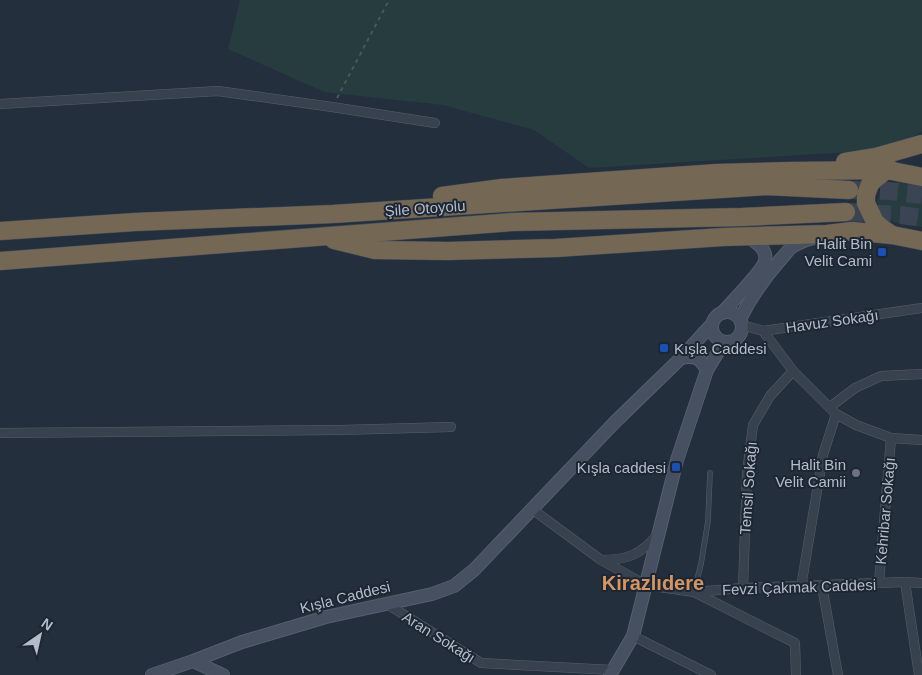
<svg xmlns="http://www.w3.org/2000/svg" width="922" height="675" viewBox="0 0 922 675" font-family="Helvetica,sans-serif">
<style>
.green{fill:#263c3f}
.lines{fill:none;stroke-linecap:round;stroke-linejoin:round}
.highway-tunnel{stroke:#3a4453;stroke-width:18;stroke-dasharray:18 9;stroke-linecap:butt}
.lane-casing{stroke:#565f6c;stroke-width:5.5}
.street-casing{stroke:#565f6c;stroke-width:10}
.secondary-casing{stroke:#565f6c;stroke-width:14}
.highway-casing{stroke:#434c59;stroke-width:19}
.path{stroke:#44595c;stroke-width:2;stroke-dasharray:4 4;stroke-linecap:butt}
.lane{stroke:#38414e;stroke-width:4.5}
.street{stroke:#38414e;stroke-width:9}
.secondary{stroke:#465061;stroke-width:12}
.highway{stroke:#746855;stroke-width:18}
.transit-dot{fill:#1a4fb4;stroke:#1d2633;stroke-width:2}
.worship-dot{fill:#6b7280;stroke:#1d2633;stroke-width:2}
.labels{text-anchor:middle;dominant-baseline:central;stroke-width:4;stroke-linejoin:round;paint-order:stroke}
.street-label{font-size:15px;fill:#b4bcc9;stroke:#1d2633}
.poi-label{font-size:15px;fill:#b4bcc9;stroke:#1d2633;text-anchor:end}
.district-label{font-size:20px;font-weight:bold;fill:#d59563;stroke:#1d2633}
</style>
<rect width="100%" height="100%" fill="#242f3e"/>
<!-- green -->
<g class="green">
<path d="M240,0H922V132L883,150L589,168L534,130L443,105L324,92L228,49Z"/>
<path d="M898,181L922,185V227L894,222L882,212L877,201C882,189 887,186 898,181Z"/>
</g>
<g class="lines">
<!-- highway-tunnel -->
<g class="highway-tunnel">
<path d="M853,190L888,191L922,195"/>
<path d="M846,212L901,215L922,218"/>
</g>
<!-- lane casing -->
<g class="lane-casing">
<path id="lane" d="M694,592L701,564L708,521L710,473"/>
</g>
<!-- street casing -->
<g class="street-casing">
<g id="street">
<path d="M0,104L218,91L332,107L435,123"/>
<path d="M742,325L763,331L922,308"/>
<path d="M763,331L793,371L836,414L856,425L891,438L922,440"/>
<path d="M830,407L855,388L881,376L922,374"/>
<path d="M0,433L340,430L451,427"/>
<path d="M532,509L601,560L646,585L694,592L743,588L905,582L922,583"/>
<path d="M601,560C626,560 641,555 657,535"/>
<path d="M905,582L919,675"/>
<path d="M879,583L891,438"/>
<path d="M822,586L838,675"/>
<path d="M801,587L823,455L836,414"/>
<path d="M743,588L747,473L753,425L770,396L793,371"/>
<path d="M694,592L795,643L796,675"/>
<path d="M387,604L481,663L613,670"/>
<path d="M633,636L711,675"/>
</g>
</g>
<!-- secondary casing -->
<g class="secondary-casing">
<g id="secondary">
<circle cx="727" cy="327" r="15"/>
<path d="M722,313C730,304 763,270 765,261C768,248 754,241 745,235"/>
<path d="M740,319C751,297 765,277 781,259C785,255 788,250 792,247C798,243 806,240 813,238"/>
<path d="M681,358C695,355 700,358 707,370"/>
<path d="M193,661L223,675"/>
<path d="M152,675L193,661L242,642L326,617L432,594L454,586L474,570L615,422L681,358L712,324"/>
<path d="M610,675L633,636L677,460L707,370L724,342"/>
</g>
</g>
<!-- highway casing -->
<g class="highway-casing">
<g id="highway">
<path d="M845,162L876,157L922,144"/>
<path d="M889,168L876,178L870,184L866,195V203L875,222L883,229L892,235"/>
<path d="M442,196L502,188L717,173L790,171L887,170L922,177"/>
<path d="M0,231L135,222L333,214L766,186L849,190"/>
<path d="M334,240L375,250L448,251L556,248L723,237L827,234L852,231L892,235L922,241"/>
<path d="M0,261L512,222L742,217L846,212"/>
</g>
</g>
<!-- path -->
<path class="path" d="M337,98L389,0"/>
<!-- lane -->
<use href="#lane" class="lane"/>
<!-- street -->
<use href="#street" class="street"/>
<!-- secondary -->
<use href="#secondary" class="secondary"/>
<!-- highway -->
<use href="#highway" class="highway"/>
</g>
<!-- markers -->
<g class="transit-dot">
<rect x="877" y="247" width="10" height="10" rx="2.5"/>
<rect x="659" y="343" width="10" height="10" rx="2.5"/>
<rect x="671" y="462" width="10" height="10" rx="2.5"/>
</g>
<circle class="worship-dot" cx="856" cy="473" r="5"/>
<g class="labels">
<!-- street labels -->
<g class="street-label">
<text transform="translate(425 208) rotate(-4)">Şile Otoyolu</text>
<text transform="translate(832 321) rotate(-8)">Havuz Sokağı</text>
<text transform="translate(748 488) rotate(-86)">Temsil Sokağı</text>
<text transform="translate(885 511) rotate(-85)">Kehribar Sokağı</text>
<text transform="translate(799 587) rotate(-2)">Fevzi Çakmak Caddesi</text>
<text transform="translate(345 597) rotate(-14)">Kışla Caddesi</text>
<text transform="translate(439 637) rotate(32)">Aran Sokağı</text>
</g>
<!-- poi labels -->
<g class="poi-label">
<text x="872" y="243">Halit Bin<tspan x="872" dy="17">Velit Cami</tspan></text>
<text x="674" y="348" text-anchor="start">Kışla Caddesi</text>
<text x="846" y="464">Halit Bin<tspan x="846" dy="17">Velit Camii</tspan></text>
<text x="666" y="467">Kışla caddesi</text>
</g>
<!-- district labels -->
<g class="district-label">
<text x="653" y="583">Kirazlıdere</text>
</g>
</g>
<!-- north arrow -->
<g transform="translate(40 635) rotate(34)" stroke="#1d2633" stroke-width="4" paint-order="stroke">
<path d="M0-4L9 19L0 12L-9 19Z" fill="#b4bcc9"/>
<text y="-8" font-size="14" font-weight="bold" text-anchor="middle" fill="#b4bcc9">N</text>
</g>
</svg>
